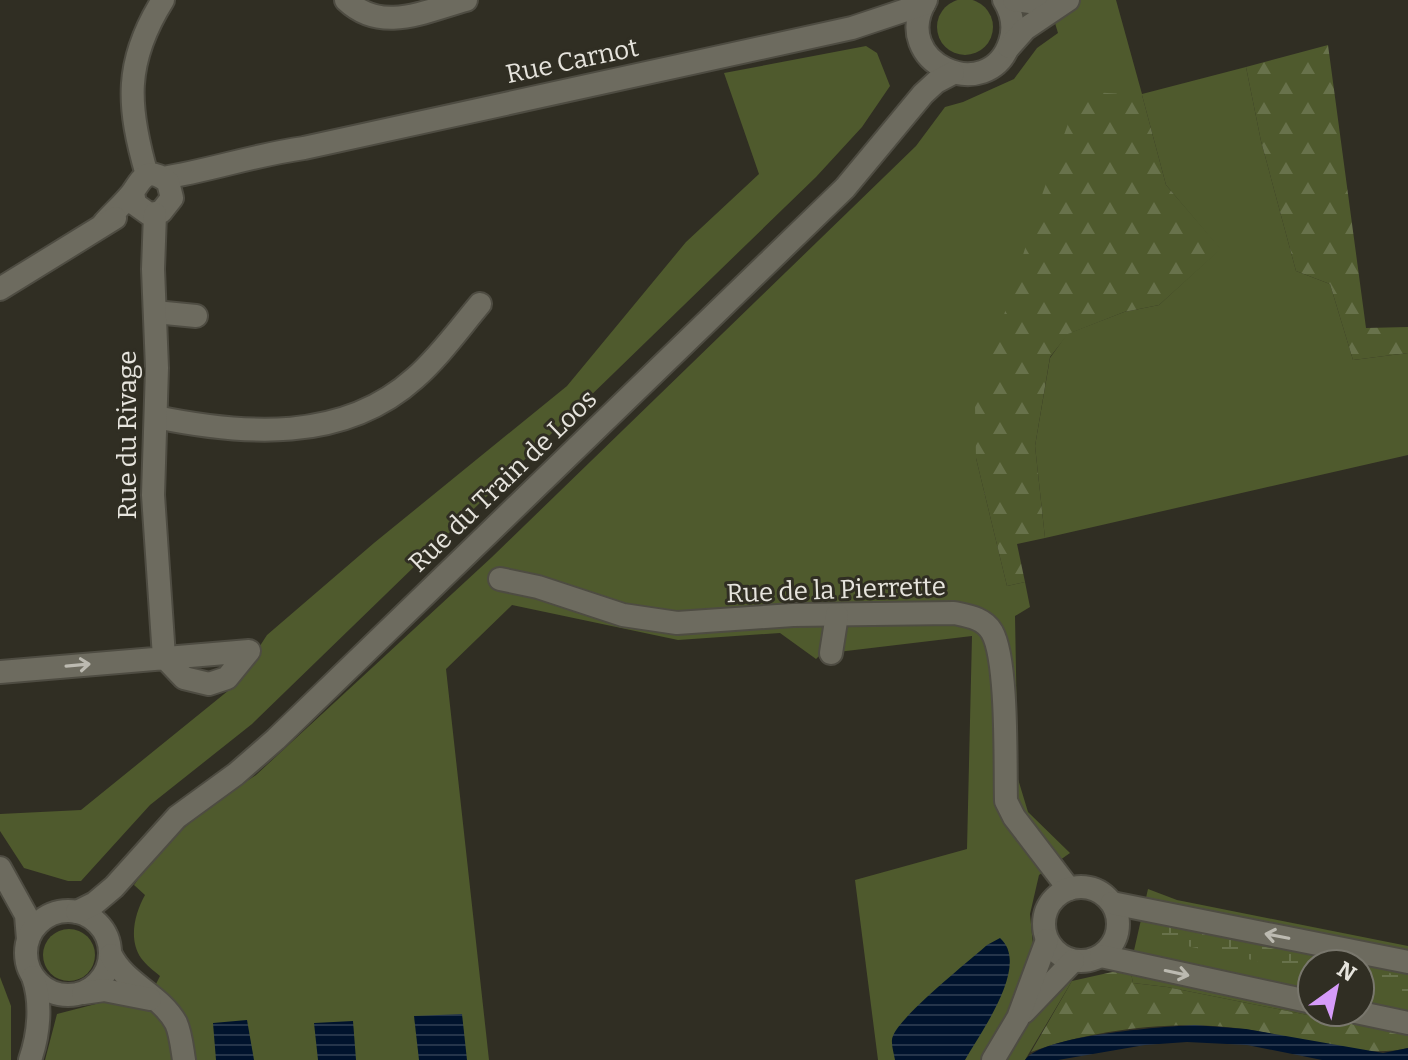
<svg xmlns="http://www.w3.org/2000/svg" width="1408" height="1060" viewBox="0 0 1408 1060" font-family="Bitter,serif">
<style>
.grass{fill:#4f5a2d;fill-rule:evenodd}
.forest{fill:url(#forest-firs)}
.wetland{fill:url(#wetland-marsh)}
.water{fill:url(#water-rules)}
.lines{fill:none;stroke-linecap:round;stroke-linejoin:round}
.minor-casing{stroke:#4e4c42;stroke-width:26}
.minor{stroke:#6d6b5f;stroke-width:22}
.oneway{stroke:#bcbab1}
.labels{text-anchor:middle;dominant-baseline:central;stroke-width:6;stroke-linejoin:round;paint-order:stroke}
.street-label{font-size:26px;fill:#e6e4dd;stroke:#302e23}
</style>
<defs>
<pattern id="forest-firs" width="22" height="20" patternUnits="userSpaceOnUse" patternTransform="scale(2)"><rect width="22" height="20" fill="#4f5a2d"/><path d="M5 1l3.5 6h-7zM16 11l3.5 6h-7z" fill="#68724b"/></pattern>
<pattern id="wetland-marsh" width="20" height="14" patternUnits="userSpaceOnUse" patternTransform="scale(2)"><rect width="20" height="14" fill="#4f5a2d"/><path d="M1 5h8M5 5V1M11 12h8M15 12V8" fill="none" stroke="#68724b"/></pattern>
<pattern id="water-rules" width="6" height="5" patternUnits="userSpaceOnUse" patternTransform="scale(2)"><rect width="6" height="5" fill="#00132d"/><path d="M0 2.5h6" fill="none" stroke="#25354b"/></pattern>
</defs>
<rect width="100%" height="100%" fill="#302e23"/>
<!-- grass -->
<g class="grass">
<circle cx="965" cy="27" r="28"/>
<path d="M1048,0H1116L1142,94L1246,67L1261,141L1296,271L1330,284L1353,360L1408,353V455L1045,538L1035,446L1050,358L1067,334L1124,312L1159,305L1220,249L1166,185L1142,95L976,458L1007,586L1025,582L1030,607L1015,616L1018,779L1028,812L1070,853L1039,875L1030,914L1034,955L1072,981L1025,1060H878L855,880L967,849L972,636L821,654L816,659L780,633L678,640L512,605L446,669L489,1060H45L57,1014L115,999L143,1010L160,976C154,971 146,965 141,958C128,939 135,913 145,895L134,885C167,836 207,807 256,775L492,557L916,146L945,107L963,102L1014,79L1037,48L1058,33Z"/>
<path d="M866,46L877,53L890,86L862,127L816,177L252,724L150,805L81,881H68L24,868L0,831V814L81,810L234,686L267,635L374,543L567,386L686,242L759,174L724,73Z"/>
<path d="M1148,889L1177,900L1408,946V1035L1167,987L1133,983L1130,968ZM1312,964H1360V1012H1312Z"/>
<circle cx="69" cy="955" r="26"/>
<path d="M0,977L11,1006V1060H0Z"/>
</g>
<!-- forest -->
<g class="forest">
<path d="M1328,45L1366,328L1408,327V353L1353,360L1330,284L1296,271L1261,141L1246,67Z"/>
<path d="M1090,92L1142,95L1166,185L1221,249L1159,305L1124,312L1068,334L1050,357L1035,446L1045,538L1017,544L1025,582L1007,586L976,458L975,406L1043,192L1079,94Z"/>
<path d="M1130,968L1133,983L1167,987L1408,1035V1048C1361,1060 1293,1036 1244,1029C1180,1019 1092,1029 1031,1052L1072,981Z"/>
</g>
<!-- wetland -->
<g class="wetland">
<path d="M1153,923L1346,964H1312V973L1150,938Z"/>
<path d="M1360,967L1408,977V994L1360,984Z"/>
</g>
<!-- water -->
<g class="water">
<path d="M1000,938C1031,965 980,1033 965,1060H895C894,1053 890,1042 893,1036C901,1015 968,962 987,945Z"/>
<path d="M462,1014L467,1060H419L414,1016Z"/>
<path d="M247,1020L254,1060H216L213,1023Z"/>
<path d="M353,1021L356,1060H318L314,1023Z"/>
<path d="M1194,1025L1246,1029L1383,1053L1408,1048V1060H1322L1247,1045L1187,1042L1145,1045L1058,1060H1025C1042,1035 1161,1027 1194,1025Z"/>
</g>
<g class="lines">
<!-- minor casing -->
<g class="minor-casing">
<g id="minor">
<path d="M346,0C382,34 425,11 466,0"/>
<path d="M926,0C888,63 989,107 1010,42C1015,27 1012,13 1004,0"/>
<path d="M1014,0L1045,4L1062,0"/>
<path d="M1009,47L1025,29L1068,0"/>
<path d="M147,175C127,106 124,62 163,0"/>
<path d="M163,178C212,170 254,155 304,148L852,28L924,4"/>
<path d="M104,223C113,213 124,203 132,193C142,179 147,165 168,182L172,198L161,212L149,214L135,204L133,192"/>
<path d="M0,289L115,218"/>
<path d="M155,312L196,316"/>
<path d="M156,417C243,435 343,443 415,378C439,357 459,329 480,304"/>
<path d="M500,579L538,587L623,615L677,623L793,615L954,613C968,616 984,618 992,632C1008,660 1005,764 1006,801L1014,817L1069,889"/>
<path d="M831,653L837,615"/>
<path d="M0,672L249,651L227,678L209,684L184,678L164,657L153,495L157,368L153,269L155,214"/>
<path d="M0,868L26,915L28,939"/>
<circle cx="1081" cy="924" r="37"/>
<path d="M1112,903L1408,962"/>
<circle cx="68" cy="953" r="42"/>
<path d="M77,912L95,903L114,887L177,817L236,774L276,739L845,188L923,94L936,82L953,73"/>
<path d="M111,955C125,984 161,995 176,1023C181,1034 182,1048 184,1060"/>
<path d="M1101,956L1312,1002"/>
<path d="M83,993L104,990L150,999"/>
<path d="M1024,1012L1073,961"/>
<path d="M1356,1012L1408,1023"/>
<path d="M30,1060C39,1034 42,1003 33,977"/>
<path d="M993,1060L1018,1018L1047,940"/>
</g>
</g>
<!-- minor -->
<use href="#minor" class="minor"/>
</g>
<!-- one-way arrows -->
<defs><path id="oneway-shaft" d="M-6 0H5M1.5-3L5.5 0L1.5 3" fill="none" stroke-width="1.6" stroke-linecap="round" stroke-linejoin="round" transform="scale(2)"/></defs>
<g class="oneway">
<use href="#oneway-shaft" transform="translate(78 665) rotate(-5)"/>
<use href="#oneway-shaft" transform="translate(1277 936) rotate(-169)"/>
<use href="#oneway-shaft" transform="translate(1177 973) rotate(12)"/>
</g>
<g class="labels">
<!-- street labels -->
<g class="street-label">
<text transform="translate(572 61) rotate(-12)">Rue Carnot</text>
<text transform="translate(127 435) rotate(-90)">Rue du Rivage</text>
<text transform="translate(503 481) rotate(-44)">Rue du Train de Loos</text>
<text transform="translate(836 590) rotate(-2)">Rue de la Pierrette</text>
</g>
</g>
<!-- north arrow -->
<g transform="translate(1336 988) rotate(33)"><circle r="38" fill="#302e23" stroke="#79776d" stroke-width="2"/>
<path d="M0-6L14 30L0 20L-14 30Z" fill="#d69bfa"/>
<text y="-12" font-size="22" font-weight="bold" text-anchor="middle" fill="#e6e4dd">N</text>
</g>
</svg>
